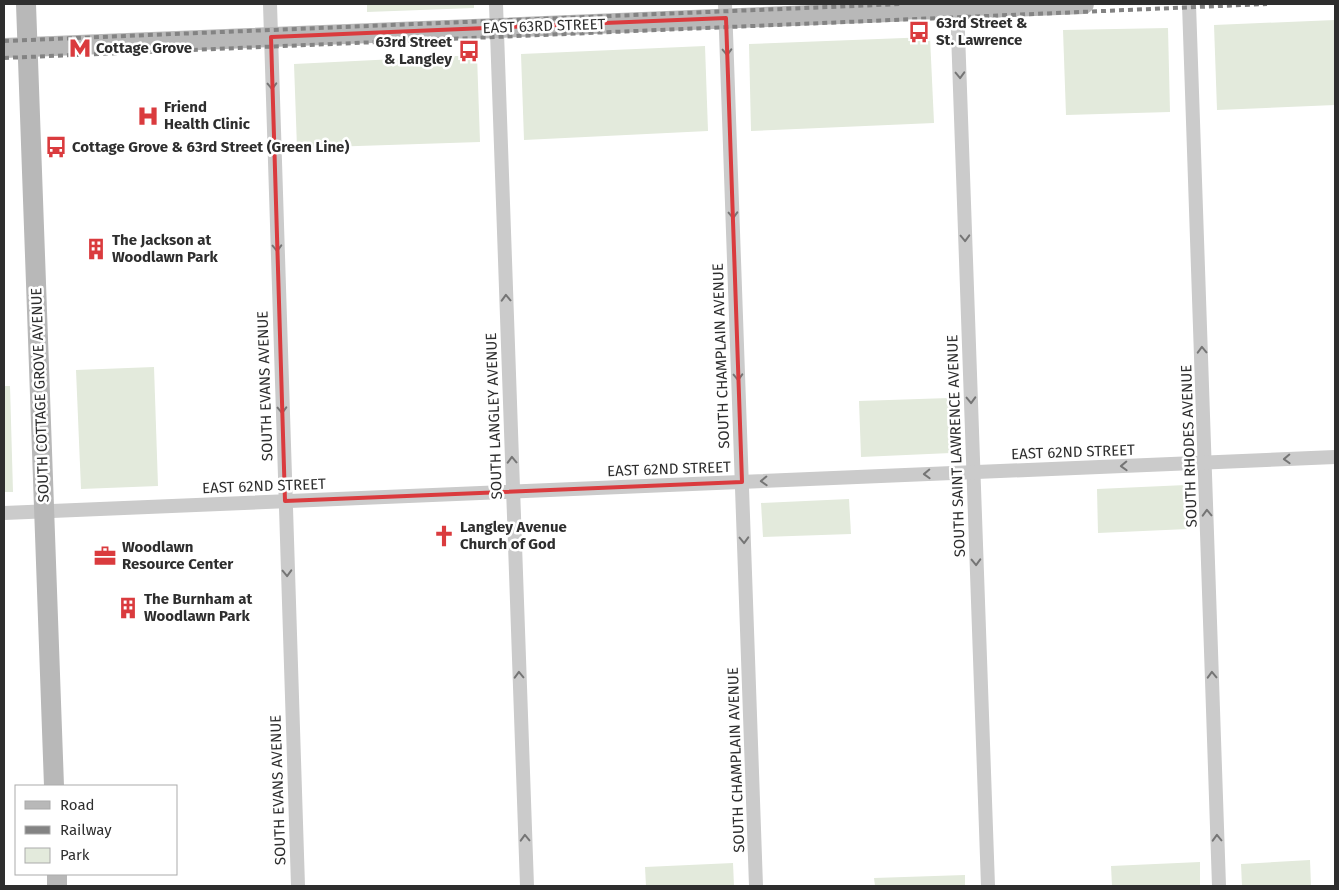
<svg xmlns="http://www.w3.org/2000/svg" width="1339" height="890" viewBox="0 0 1339 890" font-family="'Fira Sans',sans-serif">
<style>
.green{fill:#e3eadc}
.lines{fill:none;stroke-linecap:round;stroke-linejoin:round}
.minor{stroke:#cbcbcb;stroke-width:14}
.secondary{stroke:#b8b8b8;stroke-width:20}
.rail{stroke:#838383;stroke-width:4;stroke-dasharray:5 4;stroke-linecap:butt}
.oneway{stroke:#757575}
.marked{fill:none;stroke:#da3b3e;stroke-width:4;stroke-linejoin:round}
.labels{text-anchor:middle;dominant-baseline:central;stroke-width:5;stroke-linejoin:round;paint-order:stroke}
.poi-label{font-size:15px;font-weight:bold;fill:#2e2e2e;stroke:#fff;text-anchor:start}
.street-label{font-size:15px;fill:#2e2e2e;stroke:#fff}
</style>
<rect width="100%" height="100%" fill="#fff"/>
<!-- green -->
<g class="green">
<path d="M367,4H474V8L367,12Z"/>
<path d="M1335,20V105L1217,110L1214,25Z"/>
<path d="M1168,28L1170,112L1066,115L1063,30Z"/>
<path d="M930,37L934,123L751,131L749,44Z"/>
<path d="M705,46L708,131L524,140L521,54Z"/>
<path d="M477,55L480,142L297,148L294,64Z"/>
<path d="M154,367L158,486L81,489L76,370Z"/>
<path d="M4,386H10L13,492H4Z"/>
<path d="M949,398L951,453L861,457L859,401Z"/>
<path d="M1186,485L1188,529L1098,533L1097,489Z"/>
<path d="M849,499L851,534L763,537L761,503Z"/>
<path d="M1310,860L1311,886H1242L1241,864Z"/>
<path d="M1200,862V886H1112L1111,866Z"/>
<path d="M733,863L734,886H646L645,867Z"/>
<path d="M965,875V886H875L874,878Z"/>
</g>
<g class="lines">
<!-- minor -->
<g class="minor">
<path d="M270,4L298,886"/>
<path d="M496,4L527,886"/>
<path d="M725,4L756,886"/>
<path d="M957,4L988,886"/>
<path d="M1189,4L1219,886"/>
<path d="M4,513L1335,457"/>
</g>
<!-- secondary -->
<g class="secondary">
<path d="M26,4L54,786"/>
<path d="M4,48L1084,4"/>
<path d="M57,874V886"/>
</g>
<!-- rail -->
<g class="rail">
<path d="M4,41L902,4"/>
<path d="M4,58L1267,4"/>
</g>
</g>
<!-- one-way arrows -->
<defs><path id="oneway-chevron" d="M-2-3.5L2.5 0L-2 3.5" fill="none" stroke-width="1.6" stroke-linecap="round" stroke-linejoin="round" transform="scale(1.25)"/></defs>
<g class="oneway">
<use href="#oneway-chevron" transform="translate(727 52) rotate(88)"/>
<use href="#oneway-chevron" transform="translate(960 75) rotate(88)"/>
<use href="#oneway-chevron" transform="translate(272 86) rotate(88)"/>
<use href="#oneway-chevron" transform="translate(733 215) rotate(88)"/>
<use href="#oneway-chevron" transform="translate(965 238) rotate(88)"/>
<use href="#oneway-chevron" transform="translate(277 248) rotate(88)"/>
<use href="#oneway-chevron" transform="translate(506 298) rotate(-92)"/>
<use href="#oneway-chevron" transform="translate(1202 350) rotate(-92)"/>
<use href="#oneway-chevron" transform="translate(738 377) rotate(88)"/>
<use href="#oneway-chevron" transform="translate(971 400) rotate(88)"/>
<use href="#oneway-chevron" transform="translate(282 410) rotate(88)"/>
<use href="#oneway-chevron" transform="translate(1287 459) rotate(178)"/>
<use href="#oneway-chevron" transform="translate(512 460) rotate(-92)"/>
<use href="#oneway-chevron" transform="translate(1124 466) rotate(178)"/>
<use href="#oneway-chevron" transform="translate(927 474) rotate(178)"/>
<use href="#oneway-chevron" transform="translate(764 481) rotate(178)"/>
<use href="#oneway-chevron" transform="translate(1207 513) rotate(-92)"/>
<use href="#oneway-chevron" transform="translate(744 540) rotate(88)"/>
<use href="#oneway-chevron" transform="translate(976 562) rotate(88)"/>
<use href="#oneway-chevron" transform="translate(287 573) rotate(88)"/>
<use href="#oneway-chevron" transform="translate(519 675) rotate(-92)"/>
<use href="#oneway-chevron" transform="translate(1212 675) rotate(-92)"/>
<use href="#oneway-chevron" transform="translate(525 838) rotate(-92)"/>
<use href="#oneway-chevron" transform="translate(1217 838) rotate(-92)"/>
</g>
<!-- marked area -->
<path class="marked" d="M726,18L742,482L285,501L271,37Z"/>
<!-- icons -->
<defs>
<g id="bus-bare" transform="scale(1.725)"><path d="M-5-6H5V4H4V6H2V4H-2V6H-4V4H-5ZM-3.5-4V0h7V-4ZM-3.5 1.2v1.5H-2V1.2ZM2 1.2v1.5H3.5V1.2Z" fill="#da3b3e" stroke="#fff" stroke-width="2.5" paint-order="stroke"/></g>
<g id="metro-bare" transform="scale(1.725)"><path d="M-5.5 5V-5H-3L0 0L3-5H5.5V5H3V-.5L0 4L-3-.5V5Z" fill="#da3b3e" stroke="#fff" stroke-width="2.5" paint-order="stroke"/></g>
<g id="hospital-bare" transform="scale(1.725)"><path d="M-5-5h3v3.5h4V-5h3V5h-3V1.5h-4V5h-3Z" fill="#da3b3e" stroke="#fff" stroke-width="2.5" paint-order="stroke"/></g>
<g id="building-bare" transform="scale(1.725)"><path d="M-4-6H4V6H1V3H-1V6H-4ZM-2.5-4.3h1.7v1.8h-1.7ZM.8-4.3h1.7v1.8H.8ZM-2.5-1h1.7V.8h-1.7ZM.8-1h1.7V.8H.8Z" fill="#da3b3e" stroke="#fff" stroke-width="2.5" paint-order="stroke"/></g>
<g id="church-bare" transform="scale(1.725)"><path d="M-1.2-6h2.4v3.5h3.3v2.4h-3.3V6h-2.4V-.1h-3.3v-2.4h3.3Z" fill="#da3b3e" stroke="#fff" stroke-width="2.5" paint-order="stroke"/></g>
<g id="office-bare" transform="scale(1.725)"><path d="M-6-3h4V-5.5h4V-3h4V5H-6ZM-1-4.5V-3h2v-1.5ZM-6 0V1H6V0Z" fill="#da3b3e" stroke="#fff" stroke-width="2.5" paint-order="stroke"/></g>
</defs>
<g fill-rule="evenodd">
<use href="#bus-bare" x="919" y="32"/>
<use href="#metro-bare" x="80" y="48"/>
<use href="#bus-bare" x="469" y="51"/>
<use href="#hospital-bare" x="148" y="116"/>
<use href="#bus-bare" x="56" y="147"/>
<use href="#building-bare" x="96" y="249"/>
<use href="#church-bare" x="444" y="536"/>
<use href="#office-bare" x="105" y="556"/>
<use href="#building-bare" x="128" y="608"/>
</g>
<g class="labels">
<!-- poi labels -->
<g class="poi-label">
<text x="936" y="23">63rd Street &amp;<tspan x="936" dy="17">St. Lawrence</tspan></text>
<text x="452" y="42" text-anchor="end">63rd Street<tspan x="452" dy="17">&amp; Langley</tspan></text>
<text x="96" y="48">Cottage Grove</text>
<text x="164" y="107">Friend<tspan x="164" dy="17">Health Clinic</tspan></text>
<text x="72" y="147">Cottage Grove &amp; 63rd Street (Green Line)</text>
<text x="112" y="240">The Jackson at<tspan x="112" dy="17">Woodlawn Park</tspan></text>
<text x="460" y="527">Langley Avenue<tspan x="460" dy="17">Church of God</tspan></text>
<text x="122" y="547">Woodlawn<tspan x="122" dy="17">Resource Center</tspan></text>
<text x="144" y="599">The Burnham at<tspan x="144" dy="17">Woodlawn Park</tspan></text>
</g>
<!-- street labels -->
<g class="street-label">
<text transform="translate(544 26) rotate(-2)">EAST 63RD STREET</text>
<text transform="translate(721 356) rotate(-92)">SOUTH CHAMPLAIN AVENUE</text>
<text transform="translate(265 386) rotate(-92)">SOUTH EVANS AVENUE</text>
<text transform="translate(40 395) rotate(-92)">SOUTH COTTAGE GROVE AVENUE</text>
<text transform="translate(494 416) rotate(-92)">SOUTH LANGLEY AVENUE</text>
<text transform="translate(956 446) rotate(-92)">SOUTH SAINT LAWRENCE AVENUE</text>
<text transform="translate(1189 446) rotate(-92)">SOUTH RHODES AVENUE</text>
<text transform="translate(1073 452) rotate(-2)">EAST 62ND STREET</text>
<text transform="translate(669 469) rotate(-2)">EAST 62ND STREET</text>
<text transform="translate(264 486) rotate(-2)">EAST 62ND STREET</text>
<text transform="translate(736 760) rotate(-92)">SOUTH CHAMPLAIN AVENUE</text>
<text transform="translate(278 790) rotate(-92)">SOUTH EVANS AVENUE</text>
</g>
</g>
<!-- border -->
<rect width="1339" height="890" fill="none" stroke="#2e2e2e" stroke-width="10"/>
<!-- legend -->
<rect x="15" y="785" width="162" height="90" fill="#ffffff" stroke="#ababab"/>
<rect x="25" y="801" width="25" height="8" fill="#b8b8b8" stroke="#ababab"/>
<text x="60" y="810" font-size="15" fill="#2e2e2e">Road</text>
<rect x="25" y="826" width="25" height="8" fill="#838383" stroke="#ababab"/>
<text x="60" y="835" font-size="15" fill="#2e2e2e">Railway</text>
<rect x="25" y="848" width="25" height="15" fill="#e3eadc" stroke="#ababab"/>
<text x="60" y="860" font-size="15" fill="#2e2e2e">Park</text>
</svg>
